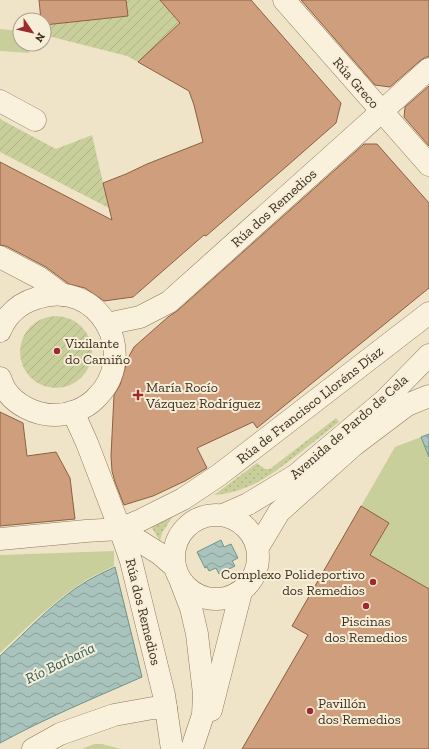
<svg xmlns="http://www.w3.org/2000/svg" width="429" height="749" viewBox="0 0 429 749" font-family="'Zilla Slab',serif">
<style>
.grass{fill:url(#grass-dots)}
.park{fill:#c9cf9b}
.garden{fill:url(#garden-furrows)}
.water{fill:url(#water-waves);stroke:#6f938a}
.building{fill:#cf9f7d;stroke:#8d5f41}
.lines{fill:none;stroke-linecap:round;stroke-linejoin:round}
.minor-casing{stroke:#8d765c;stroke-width:23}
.minor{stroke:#faf1dc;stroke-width:22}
.poi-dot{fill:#9e2a2b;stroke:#f7eed8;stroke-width:1.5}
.labels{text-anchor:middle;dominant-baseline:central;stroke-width:4;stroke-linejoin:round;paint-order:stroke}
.street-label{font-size:14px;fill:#3d2e20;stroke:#f7eed8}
.poi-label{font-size:14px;fill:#3d2e20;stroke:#f7eed8;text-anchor:start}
.water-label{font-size:15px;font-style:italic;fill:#2f5d5a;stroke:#f7eed8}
</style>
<defs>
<pattern id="grass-dots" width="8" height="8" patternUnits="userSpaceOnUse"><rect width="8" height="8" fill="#c9cf9b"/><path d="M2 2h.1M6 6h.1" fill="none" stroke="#aeb285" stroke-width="1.8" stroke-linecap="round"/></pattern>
<pattern id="garden-furrows" width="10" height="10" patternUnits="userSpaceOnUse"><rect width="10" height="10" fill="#c9cf9b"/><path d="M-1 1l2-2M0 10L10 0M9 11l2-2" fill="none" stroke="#aeb285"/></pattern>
<pattern id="water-waves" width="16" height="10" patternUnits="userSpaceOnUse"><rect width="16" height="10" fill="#a9c4bc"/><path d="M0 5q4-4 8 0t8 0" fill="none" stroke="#8ba098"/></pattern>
</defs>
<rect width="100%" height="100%" fill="#f0e4c8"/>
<!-- grass -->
<g class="grass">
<path d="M336,418L339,422C325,433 311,444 297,455C271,475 249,492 214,495L257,463L265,469H270Z"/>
<path d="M175,513L162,533L160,541L150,525Z"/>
</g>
<!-- park -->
<g class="park">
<path d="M0,29L20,31V44H27L29,53L0,51Z"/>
<path d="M421,437L429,457V749H242L308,635L292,626L395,447Z"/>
<path d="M114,551V566L86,580L62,597L37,618L0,653V555Z"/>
<path d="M94,744H102L121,749H82Z"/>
</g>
<!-- garden -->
<g class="garden">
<path d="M126,0H160L180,23L138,62L127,56L44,35V25L128,16Z"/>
<path d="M0,119L56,149L92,135L109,208L0,152Z"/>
<circle cx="56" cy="352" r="36"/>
</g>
<!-- water -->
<g class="water">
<path d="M429,434V457L421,437Z"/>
<path d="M221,540L224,547L231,544L238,558L232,561L235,566L219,574L216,568L209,571L207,567L205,568L197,552Z"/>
<path d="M115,567L142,677C94,698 46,718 0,743V656C28,630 54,601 87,581C96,576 106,571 115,567Z"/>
</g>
<!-- building -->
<g class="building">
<path d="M39,0H126L128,16L44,25V20H41Z"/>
<path d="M160,0H251L341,103L336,123L287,166L206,236L204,235L133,297L104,301L85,288L69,284L46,267L6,246L0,245V162L112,220L103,183L126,174L147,164L203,142L194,105L189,91L138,62L180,23Z"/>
<path d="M301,0H429V57H426L421,60L390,87L375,85Z"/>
<path d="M429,86V146L404,117L405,107Z"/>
<path d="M364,144H377L429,203V288L257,428L253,422L197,448L207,468L185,481L153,496L124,505L115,482L112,471L111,456L114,395L120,385L126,365L127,360L134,347L168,317L177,311Z"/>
<path d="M0,412L23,423L27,456L56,452L70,478L75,519L0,526Z"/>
<path d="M361,506L389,523L370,555L429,589V749H242L308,635L292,626Z"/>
</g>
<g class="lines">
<!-- minor casing -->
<g class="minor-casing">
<g id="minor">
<path d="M284,0L429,165"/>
<path d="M0,101L35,120"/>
<path d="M0,257L40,278L63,295"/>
<path d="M107,324L140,317L169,302L429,69"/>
<path d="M0,331C7,314 20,303 37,298C98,277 142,355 95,399C85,409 69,415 54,415C36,415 15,405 5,389C3,386 2,382 0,378"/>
<path d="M73,412L87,443L120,529L160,554L175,567"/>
<circle cx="216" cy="557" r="42"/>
<path d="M223,515L248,504L296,475L385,400L429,355"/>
<path d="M120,529L131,561L164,695L172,749"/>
<path d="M0,539L86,531L120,529L141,520L183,499L219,475L429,313"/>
<path d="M258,547L279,512L354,445L407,405L429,396"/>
<path d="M181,582L191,608L197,634L204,694L203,715L193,745"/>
<path d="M211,710L241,592"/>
<path d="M33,749L60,734L114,715L153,708H166"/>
</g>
</g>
<!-- minor -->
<use href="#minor" class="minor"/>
</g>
<!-- markers -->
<g class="poi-dot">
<circle cx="57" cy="351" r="4"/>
<path d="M136 389h4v4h4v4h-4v4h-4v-4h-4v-4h4z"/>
<circle cx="373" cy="582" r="4"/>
<circle cx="366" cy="606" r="4"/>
<circle cx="310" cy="711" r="4"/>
</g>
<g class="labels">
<!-- street labels -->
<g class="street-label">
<text transform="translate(356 83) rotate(49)">Rúa Greco</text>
<text transform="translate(274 208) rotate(-42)">Rúa dos Remedios</text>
<text transform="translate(310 405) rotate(-38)">Rúa de Francisco Lloréns Díaz</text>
<text transform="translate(349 427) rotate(-41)">Avenida de Pardo de Cela</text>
<text transform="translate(143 612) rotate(76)">Rúa dos Remedios</text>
</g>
<!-- poi labels -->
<g class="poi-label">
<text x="65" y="343">Vixilante<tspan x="65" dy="16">do Camiño</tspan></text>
<text x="146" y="387">María Rocío<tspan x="146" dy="16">Vázquez Rodríguez</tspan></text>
<text x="365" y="574" text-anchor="end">Complexo Polideportivo<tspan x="365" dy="16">dos Remedios</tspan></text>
<text x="366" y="621" text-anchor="middle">Piscinas<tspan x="366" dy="16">dos Remedios</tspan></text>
<text x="318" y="703">Pavillón<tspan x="318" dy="16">dos Remedios</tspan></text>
</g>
<!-- water labels -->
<g class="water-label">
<text transform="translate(60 663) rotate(-26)">Río Barbaña</text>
</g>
</g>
<!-- north arrow -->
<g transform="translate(32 32) rotate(124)"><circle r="19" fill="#f7eed8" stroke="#ada18e"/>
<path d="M0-3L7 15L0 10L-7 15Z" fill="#9e2a2b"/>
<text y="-6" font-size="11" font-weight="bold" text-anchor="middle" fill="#3d2e20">N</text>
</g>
</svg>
